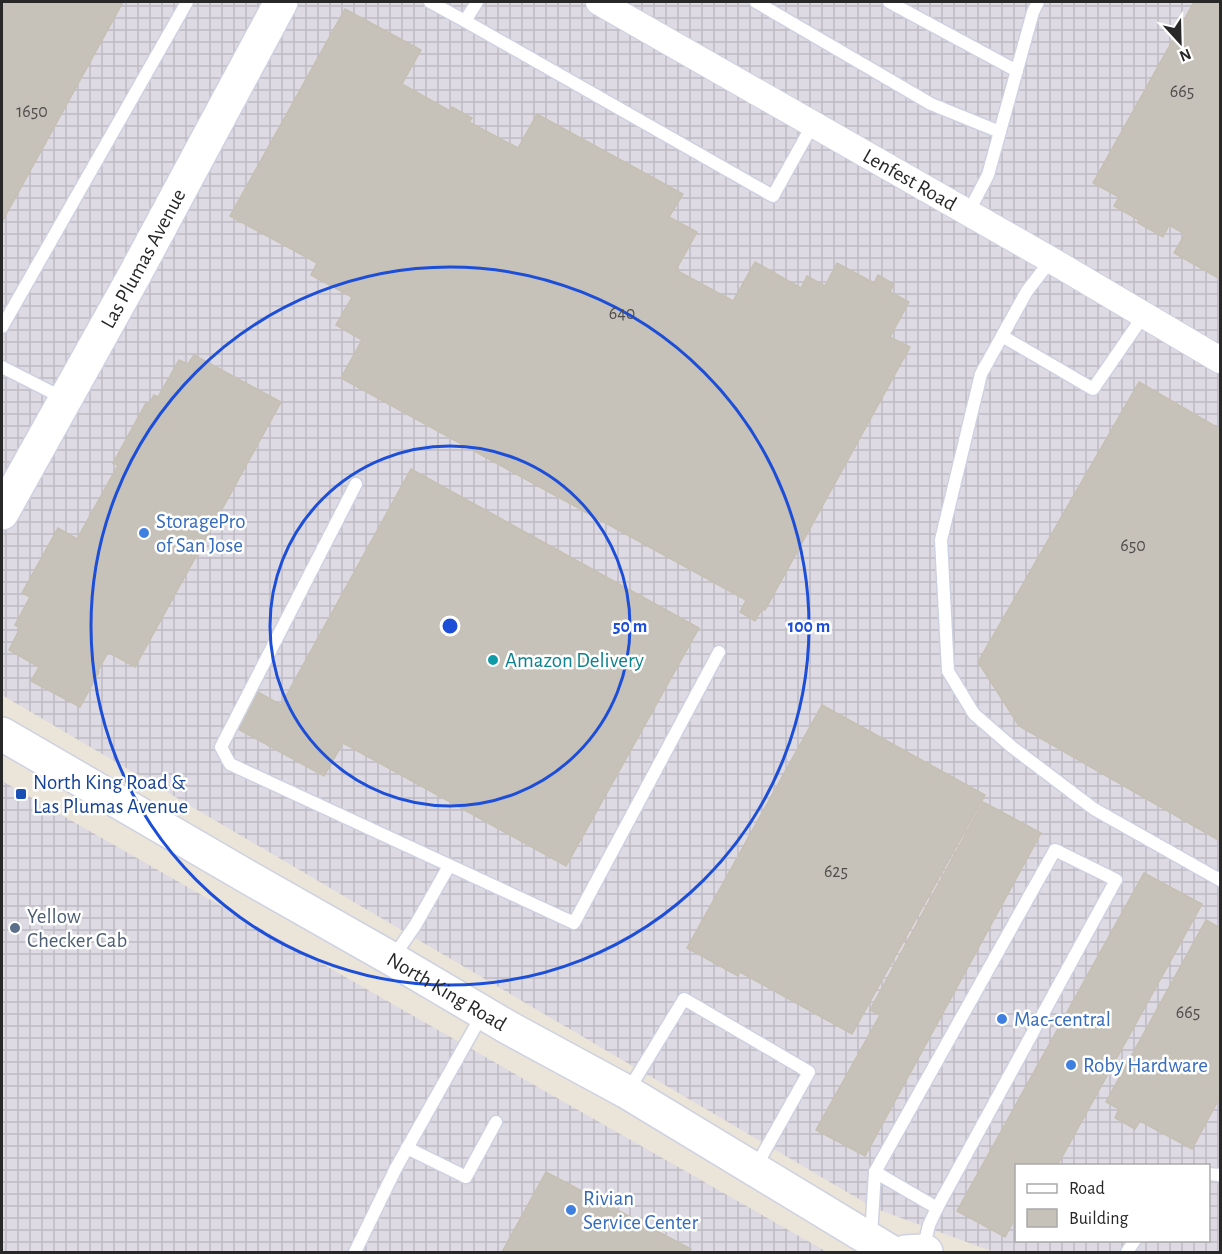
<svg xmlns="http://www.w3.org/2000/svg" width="1222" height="1254" viewBox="0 0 1222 1254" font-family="'Alegreya Sans',sans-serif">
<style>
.industrial{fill:url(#industrial-grid);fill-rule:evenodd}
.building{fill:#c6c1b9;stroke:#c6c0b3;stroke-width:1.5}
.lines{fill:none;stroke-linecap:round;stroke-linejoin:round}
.lane-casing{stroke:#ced1e1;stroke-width:15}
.street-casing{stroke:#ced1e1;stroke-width:28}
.secondary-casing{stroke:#ced1e1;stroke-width:36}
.lane{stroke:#fff;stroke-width:12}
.street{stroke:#fff;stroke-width:26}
.secondary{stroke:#fff;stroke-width:33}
.ring{fill:none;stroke:#1d4ed8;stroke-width:3}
.shop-dot{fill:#3f7fe0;stroke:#fff;stroke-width:2}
.culture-dot{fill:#0f9aa8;stroke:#fff;stroke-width:2}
.transit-dot{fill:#1a4fb4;stroke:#fff;stroke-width:2}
.service-dot{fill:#5c6f8a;stroke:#fff;stroke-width:2}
.labels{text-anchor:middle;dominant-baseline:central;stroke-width:5;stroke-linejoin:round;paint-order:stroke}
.number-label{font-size:18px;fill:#504e4c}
.street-label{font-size:21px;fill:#282828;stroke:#fff}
.shop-label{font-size:21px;fill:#366cbe;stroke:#fff;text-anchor:start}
.culture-label{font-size:21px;fill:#0d838f;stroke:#fff;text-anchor:start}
.transit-label{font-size:21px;fill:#164399;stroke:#fff;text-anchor:start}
.service-label{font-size:21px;fill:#4e5e75;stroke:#fff;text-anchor:start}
.centre{fill:#1d4ed8;stroke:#fff;stroke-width:3}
.ring-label{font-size:18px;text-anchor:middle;font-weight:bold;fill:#1d4ed8;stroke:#fff;stroke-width:5;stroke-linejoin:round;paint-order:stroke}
</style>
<defs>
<pattern id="industrial-grid" width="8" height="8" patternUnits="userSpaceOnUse" patternTransform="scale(1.5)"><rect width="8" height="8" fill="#dddae3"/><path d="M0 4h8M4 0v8" fill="none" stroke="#bebbc3"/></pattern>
</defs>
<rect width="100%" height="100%" fill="#ebe4d9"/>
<!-- industrial -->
<g class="industrial">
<path d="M2,2H1220V1252H994L874,1208L2,695ZM1016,1166H1208V1240H1016Z"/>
<path d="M2,781L827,1252H2Z"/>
</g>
<!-- building -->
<g class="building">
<path d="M2,2H123L2,222Z"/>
<path d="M1194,2H1220V279L1174,253L1185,234L1169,225L1163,237L1138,223L1139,220L1114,206L1119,197L1093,183Z"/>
<path d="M345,9L421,50L402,84L450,111L452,107L472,118L469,122L518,148L537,114L683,194L669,217L697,232L676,270L733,301L755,262L801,288L807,276L825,286L837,263L874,283L878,275L894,284L890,292L909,302L890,337L910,347L765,610L762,609L755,621L740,612L746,600L341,378L362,340L336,325L352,297L311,275L317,263L230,216Z"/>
<path d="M194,355L281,402L135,667L108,652L98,671L99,672L80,707L31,681L39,667L9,650L20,628L15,625L30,597L22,593L58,528L77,539L118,465L113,463L146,403L149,404L154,395L158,397L179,360L188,364Z"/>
<path d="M1139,382L1220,429V841L1019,726L978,662Z"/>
<path d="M411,469L699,628L566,866L343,743L324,776L238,729L258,692L281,705Z"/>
<path d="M822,705L985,795L852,1034L740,972L738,976L687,948Z"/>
<path d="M983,802L1041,833L865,1156L816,1130L880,1015L870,1010Z"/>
<path d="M1144,873L1202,904L1057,1166H1016V1217L1005,1237L957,1211Z"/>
<path d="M1206,920L1220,928V1097L1192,1149L1140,1121L1135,1129L1115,1118L1119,1109L1106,1102Z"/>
<path d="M546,1172L691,1249L689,1252H502Z"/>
</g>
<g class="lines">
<!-- lane casing -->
<g class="lane-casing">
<g id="lane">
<path d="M430,2L465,21"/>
<path d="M477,2L465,21L773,196L813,124"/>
<path d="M756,2L931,104L1000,132"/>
<path d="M889,2L1017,71"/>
<path d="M968,213L988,175L1033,12L1038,2"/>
<path d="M1051,260L1027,291L981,374L941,540L948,671L974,714L1012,747L1094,809L1220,880"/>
<path d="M2,327L187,2"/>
<path d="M1002,336L1093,389L1144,315"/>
<path d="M2,367L65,399"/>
<path d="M356,484L221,747L230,764L574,923L719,652"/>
<path d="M392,959L416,924L449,866"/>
<path d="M628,1091L684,999L809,1072L755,1168"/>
<path d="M407,1148L466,1177L496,1122"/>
<path d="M875,1172L937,1208"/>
<path d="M1208,1174L1220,1175"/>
<path d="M871,1236L875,1172L1055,850L1116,880L937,1208L929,1225L923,1250"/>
<path d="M355,1252L396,1168L483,1013"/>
<path d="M1127,1252L1135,1240"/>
</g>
</g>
<!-- street casing -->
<g class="street-casing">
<g id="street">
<path id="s1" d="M599,2L1051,260L1220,360"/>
</g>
</g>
<!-- secondary casing -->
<g class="secondary-casing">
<g id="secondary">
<path id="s2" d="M2,513L134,276L281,2"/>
<path id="s3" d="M2,734L246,876L392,959L509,1028L627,1092L891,1252"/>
<path d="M905,1252L923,1251L926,1252"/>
</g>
</g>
<!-- lane -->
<use href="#lane" class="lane"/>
<!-- street -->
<use href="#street" class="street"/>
<!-- secondary -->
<use href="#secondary" class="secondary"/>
</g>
<!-- distance rings -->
<g class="ring">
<circle cx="450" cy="626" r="180"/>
<circle cx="450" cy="626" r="359"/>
</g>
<!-- markers -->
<g class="shop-dot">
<circle cx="144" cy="533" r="6"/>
<circle cx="1002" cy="1019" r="6"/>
<circle cx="1071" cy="1065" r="6"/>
<circle cx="571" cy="1210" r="6"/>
</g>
<circle class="culture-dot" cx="493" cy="660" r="6"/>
<rect class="transit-dot" x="15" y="788" width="12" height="12" rx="3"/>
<circle class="service-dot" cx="15" cy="928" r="6"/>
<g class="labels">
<!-- number labels -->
<g class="number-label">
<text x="1182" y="92">665</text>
<text x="32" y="112">1650</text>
<text x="622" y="314">640</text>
<text x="1133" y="546">650</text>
<text x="836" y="872">625</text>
<text x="1188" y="1013">665</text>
</g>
<!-- street labels -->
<g class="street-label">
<text stroke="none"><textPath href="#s1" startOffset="358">Lenfest Road</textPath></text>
<text stroke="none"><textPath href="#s2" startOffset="291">Las Plumas Avenue</textPath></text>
<text stroke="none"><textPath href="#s3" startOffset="514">North King Road</textPath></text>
</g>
<!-- shop labels -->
<g class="shop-label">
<text x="156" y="521">StoragePro<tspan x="156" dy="24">of San Jose</tspan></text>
<text x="1014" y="1019">Mac-central</text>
<text x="1083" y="1065">Roby Hardware</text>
<text x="583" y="1198">Rivian<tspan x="583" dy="24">Service Center</tspan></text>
</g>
<!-- culture labels -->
<g class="culture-label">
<text x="505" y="660">Amazon Delivery</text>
</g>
<!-- transit labels -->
<g class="transit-label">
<text x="33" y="782">North King Road &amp;<tspan x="33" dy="24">Las Plumas Avenue</tspan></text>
</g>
<!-- service labels -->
<g class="service-label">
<text x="27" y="916">Yellow<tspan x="27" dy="24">Checker Cab</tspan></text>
</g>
</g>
<circle cx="450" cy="626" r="9" class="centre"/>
<g class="ring-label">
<text x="630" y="632">50 m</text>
<text x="809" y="632">100 m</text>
</g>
<!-- border -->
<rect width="1222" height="1254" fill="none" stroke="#282828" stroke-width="6"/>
<!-- legend -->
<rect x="1015" y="1164" width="195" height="78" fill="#ffffff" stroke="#a9a9a9" stroke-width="1.5"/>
<rect x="1027" y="1184" width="30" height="9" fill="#ffffff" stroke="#a9a9a9" stroke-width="1.5"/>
<text x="1069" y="1194" font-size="18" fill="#282828">Road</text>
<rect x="1027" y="1209" width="30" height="18" fill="#c6c1b9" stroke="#a9a9a9" stroke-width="1.5"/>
<text x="1069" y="1224" font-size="18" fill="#282828">Building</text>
<!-- north arrow -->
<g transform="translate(1180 42) rotate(158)" stroke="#ffffff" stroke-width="4.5" paint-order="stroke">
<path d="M0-4.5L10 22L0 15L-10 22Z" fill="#282828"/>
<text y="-9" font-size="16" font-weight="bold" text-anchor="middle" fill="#282828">N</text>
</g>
</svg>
